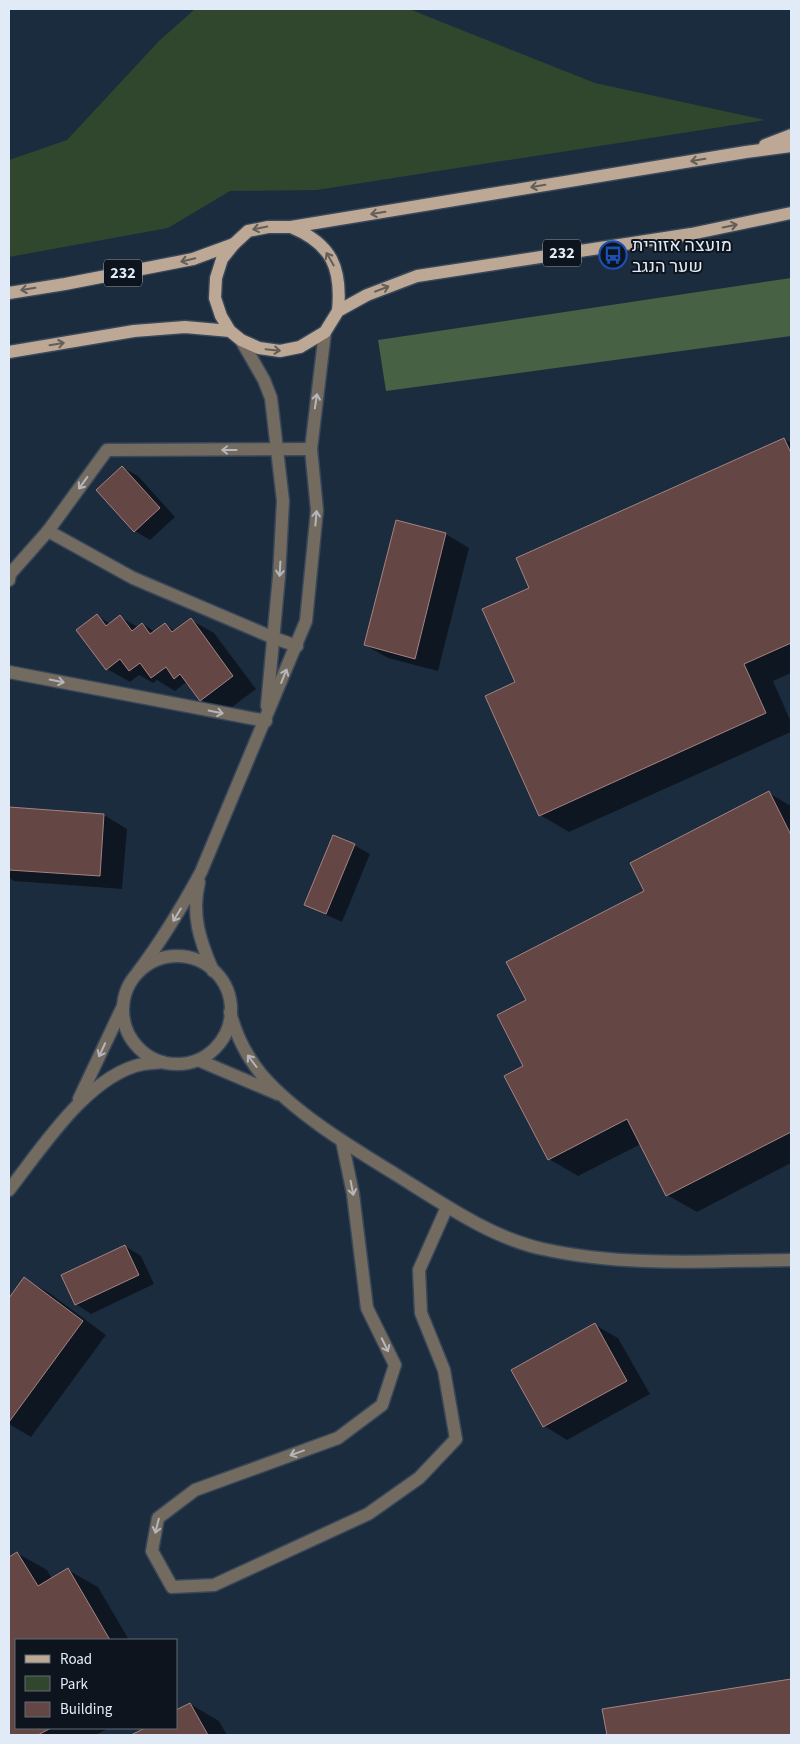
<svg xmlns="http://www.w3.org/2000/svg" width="800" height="1744" viewBox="0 0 800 1744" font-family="'Source Sans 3',Heebo,sans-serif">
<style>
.green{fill:#30462d}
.forest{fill:#466143}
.shadow{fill:#0007}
.building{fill:#644644;stroke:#a58381}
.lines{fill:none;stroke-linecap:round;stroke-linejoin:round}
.service-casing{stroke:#384759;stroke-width:15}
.minor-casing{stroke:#384759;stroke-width:15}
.tertiary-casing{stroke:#384759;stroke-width:15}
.primary-casing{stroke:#384759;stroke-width:15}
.service{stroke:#736a60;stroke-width:12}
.minor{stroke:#736a60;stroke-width:12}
.tertiary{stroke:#736a60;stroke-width:12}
.primary{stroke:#bca895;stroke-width:12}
.oneway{stroke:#645e59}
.oneway2{stroke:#b5b7bb}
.labels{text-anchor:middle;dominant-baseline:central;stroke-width:4;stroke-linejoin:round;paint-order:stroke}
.shield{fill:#0d141d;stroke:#a1aab6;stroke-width:1}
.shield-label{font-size:16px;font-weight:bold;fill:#e1ebf8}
.poi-label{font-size:18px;fill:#e1ebf8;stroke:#0d141d;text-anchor:start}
</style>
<rect width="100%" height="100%" fill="#1c2c3f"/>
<!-- green -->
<path class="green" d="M195,9H409L595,83L765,120L317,190L230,191L168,228L9,257V160L67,140L159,41Z"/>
<!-- forest -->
<path class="forest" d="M791,278V336L386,391L378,340Z"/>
<!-- shadow -->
<g class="shadow">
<path d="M784,439L791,443V673L773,681L791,722V732L569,832L540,815L517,683L531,589Z"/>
<path d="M122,467L138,476L175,517L150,540L135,531Z"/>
<path d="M396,521L446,534L469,548L438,671L388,658L365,645Z"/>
<path d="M97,616L111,624L120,617L138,627L143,624L155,632L165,625L176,631L191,620L214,633L256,689L224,713L200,700L191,687L185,683L175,691L157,680L153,683L139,675L130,682L107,669Z"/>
<path d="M769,793L791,806V1163L697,1212L667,1195L641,1144L578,1176L549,1159L525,1067L527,1001L646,891Z"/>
<path d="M9,808L104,815L127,829L122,889L14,881L9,878Z"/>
<path d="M354,845L370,854L342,922L322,913L306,904Z"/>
<path d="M125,1246L141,1256L154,1284L91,1314L76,1304Z"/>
<path d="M24,1279L48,1292L106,1335L31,1437L9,1424V1300Z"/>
<path d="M595,1325L618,1338L650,1394L567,1440L544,1426Z"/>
<path d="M17,1553L47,1570L52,1579L68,1570L98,1587L129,1640H16V1728H109L96,1735H9V1558Z"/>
<path d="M791,1680V1735H608L604,1710Z"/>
<path d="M190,1704L219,1721L227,1735H134L148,1728H176Z"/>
</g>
<!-- building -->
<g class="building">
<path d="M784,438L791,453V643L744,664L766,713L539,816L485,696L515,682L482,609L529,588L516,558Z"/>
<path d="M122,466L160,508L134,532L96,490Z"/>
<path d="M396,520L446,533L415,659L364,645Z"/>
<path d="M97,614L106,626L120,615L132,631L142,623L150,634L165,623L172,632L191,618L233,676L200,701L180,674L174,679L166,667L151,678L140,663L129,671L120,659L106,670L76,630Z"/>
<path d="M769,791L791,835V1132L666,1196L627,1119L548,1160L504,1076L523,1066L497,1015L526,1000L506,962L644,891L630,863Z"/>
<path d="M9,807L104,814L100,876L9,870Z"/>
<path d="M333,835L355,844L326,914L304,905Z"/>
<path d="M125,1245L139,1275L75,1305L61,1275Z"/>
<path d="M24,1277L83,1321L9,1422V1298Z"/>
<path d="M595,1323L627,1381L543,1427L511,1370Z"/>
<path d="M17,1552L38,1586L68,1568L110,1640H16V1728H51L38,1735H9V1557Z"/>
<path d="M791,1679V1735H607L602,1709Z"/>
<path d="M190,1703L208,1735H131L145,1728H176V1710Z"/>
</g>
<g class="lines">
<!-- service casing -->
<g class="service-casing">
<g id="service">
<path d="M48,531L133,578L274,638L297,646"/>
<path d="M9,580L10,574L48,531L107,450L311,449"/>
<path d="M9,672L266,721"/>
<path d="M342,1141L353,1194L367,1308L395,1365L382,1405L338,1438L195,1490L158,1518L152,1551L172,1587L214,1585L368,1514L419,1478L456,1439L444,1370L421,1313L419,1270L447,1207"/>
</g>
</g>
<!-- minor casing -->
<g class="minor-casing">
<g id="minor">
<path d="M230,1012C236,1035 246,1056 262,1075C296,1114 351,1147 395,1174C440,1202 491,1238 543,1249C624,1267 709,1261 791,1260"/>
<path d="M198,1060L278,1094"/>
<path d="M79,1099L123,1006"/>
<path d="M9,1190C42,1148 88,1075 143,1064C149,1063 156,1063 162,1062"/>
</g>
</g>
<!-- tertiary casing -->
<g class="tertiary-casing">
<g id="tertiary">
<path d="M241,340L264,380L271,398L283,501L279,576L267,706"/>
<path d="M199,882C191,915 200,941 213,971"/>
<circle cx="177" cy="1010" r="54"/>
<path d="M138,972C162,940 182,907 201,872L306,621L317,510L311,449L325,332"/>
</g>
</g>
<!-- primary casing -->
<g class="primary-casing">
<g id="primary">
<path d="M765,145L791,135"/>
<path d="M791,146L746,152L291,227H268L248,231L234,244L222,259L216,278L215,298L221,316L230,331L241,340L259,348L280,351L300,347L325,332L338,311L367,295L417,276L691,234L791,213"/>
<path d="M291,227C332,244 342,268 338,311"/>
<path d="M9,293L65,284L193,259L234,244"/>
<path d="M9,352L134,331L185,327L230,331"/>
</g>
</g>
<!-- service -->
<use href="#service" class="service"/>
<!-- minor -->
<use href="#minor" class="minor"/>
<!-- tertiary -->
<use href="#tertiary" class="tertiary"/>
<!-- primary -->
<use href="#primary" class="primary"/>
</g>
<!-- one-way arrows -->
<defs><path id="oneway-shaft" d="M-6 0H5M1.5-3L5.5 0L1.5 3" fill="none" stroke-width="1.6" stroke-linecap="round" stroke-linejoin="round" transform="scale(1.25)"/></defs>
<g class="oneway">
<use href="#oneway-shaft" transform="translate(698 160) rotate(171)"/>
<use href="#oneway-shaft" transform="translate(538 186) rotate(171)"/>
<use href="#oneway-shaft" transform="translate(378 213) rotate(171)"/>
<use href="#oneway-shaft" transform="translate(730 226) rotate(-12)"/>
<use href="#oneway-shaft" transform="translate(260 228) rotate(168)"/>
<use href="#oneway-shaft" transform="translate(330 259) rotate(-120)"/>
<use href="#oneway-shaft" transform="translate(188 260) rotate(167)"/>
<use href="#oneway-shaft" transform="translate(28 289) rotate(171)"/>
<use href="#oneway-shaft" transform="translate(382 289) rotate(-21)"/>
<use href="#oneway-shaft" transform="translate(57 344) rotate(-9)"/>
<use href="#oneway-shaft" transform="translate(273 350) rotate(6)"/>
</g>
<g class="oneway2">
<use href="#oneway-shaft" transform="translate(316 401) rotate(-81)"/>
<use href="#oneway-shaft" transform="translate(229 450) rotate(-180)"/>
<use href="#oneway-shaft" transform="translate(83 483) rotate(126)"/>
<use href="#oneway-shaft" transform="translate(316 518) rotate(-85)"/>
<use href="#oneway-shaft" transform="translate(280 569) rotate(93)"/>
<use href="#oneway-shaft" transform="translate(284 676) rotate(-68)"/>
<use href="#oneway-shaft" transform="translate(57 681) rotate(11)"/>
<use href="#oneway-shaft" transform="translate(216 712) rotate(11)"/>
<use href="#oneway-shaft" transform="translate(177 915) rotate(121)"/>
<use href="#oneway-shaft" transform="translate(102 1050) rotate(115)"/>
<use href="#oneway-shaft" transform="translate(252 1061) rotate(-127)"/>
<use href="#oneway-shaft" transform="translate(352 1188) rotate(79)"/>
<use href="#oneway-shaft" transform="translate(385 1345) rotate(64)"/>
<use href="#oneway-shaft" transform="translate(297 1453) rotate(160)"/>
<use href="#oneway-shaft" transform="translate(157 1526) rotate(104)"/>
</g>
<!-- icons -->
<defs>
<g id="bus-ring" transform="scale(1.4375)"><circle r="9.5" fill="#0d141d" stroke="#1a4fb4" stroke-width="1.5"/><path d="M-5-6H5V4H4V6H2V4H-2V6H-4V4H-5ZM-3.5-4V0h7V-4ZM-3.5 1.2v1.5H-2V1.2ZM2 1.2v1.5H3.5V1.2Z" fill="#1a4fb4"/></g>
</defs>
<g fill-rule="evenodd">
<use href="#bus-ring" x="613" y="255"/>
</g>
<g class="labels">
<!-- shield labels -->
<g class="shield">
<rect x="543" y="239.5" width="38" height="27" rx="4"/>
<rect x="104" y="259.5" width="38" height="27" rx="4"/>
</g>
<g class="shield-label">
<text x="562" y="253">232</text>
<text x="123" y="273">232</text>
</g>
<!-- poi labels -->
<g class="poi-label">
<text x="632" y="245">מועצה אזורית<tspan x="632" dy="21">שער הנגב</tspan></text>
</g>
</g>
<!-- border -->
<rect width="800" height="1744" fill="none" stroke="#e1ebf8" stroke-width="20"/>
<!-- legend -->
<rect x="15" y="1639" width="162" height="90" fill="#0d141d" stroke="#626a75"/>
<rect x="25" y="1655" width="25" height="8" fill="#bca895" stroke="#626a75"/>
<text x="60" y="1664" font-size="15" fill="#e1ebf8">Road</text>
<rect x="25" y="1676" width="25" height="15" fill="#30462d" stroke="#626a75"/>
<text x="60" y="1689" font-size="15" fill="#e1ebf8">Park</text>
<rect x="25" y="1702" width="25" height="15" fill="#644644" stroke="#626a75"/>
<text x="60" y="1714" font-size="15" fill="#e1ebf8">Building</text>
</svg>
